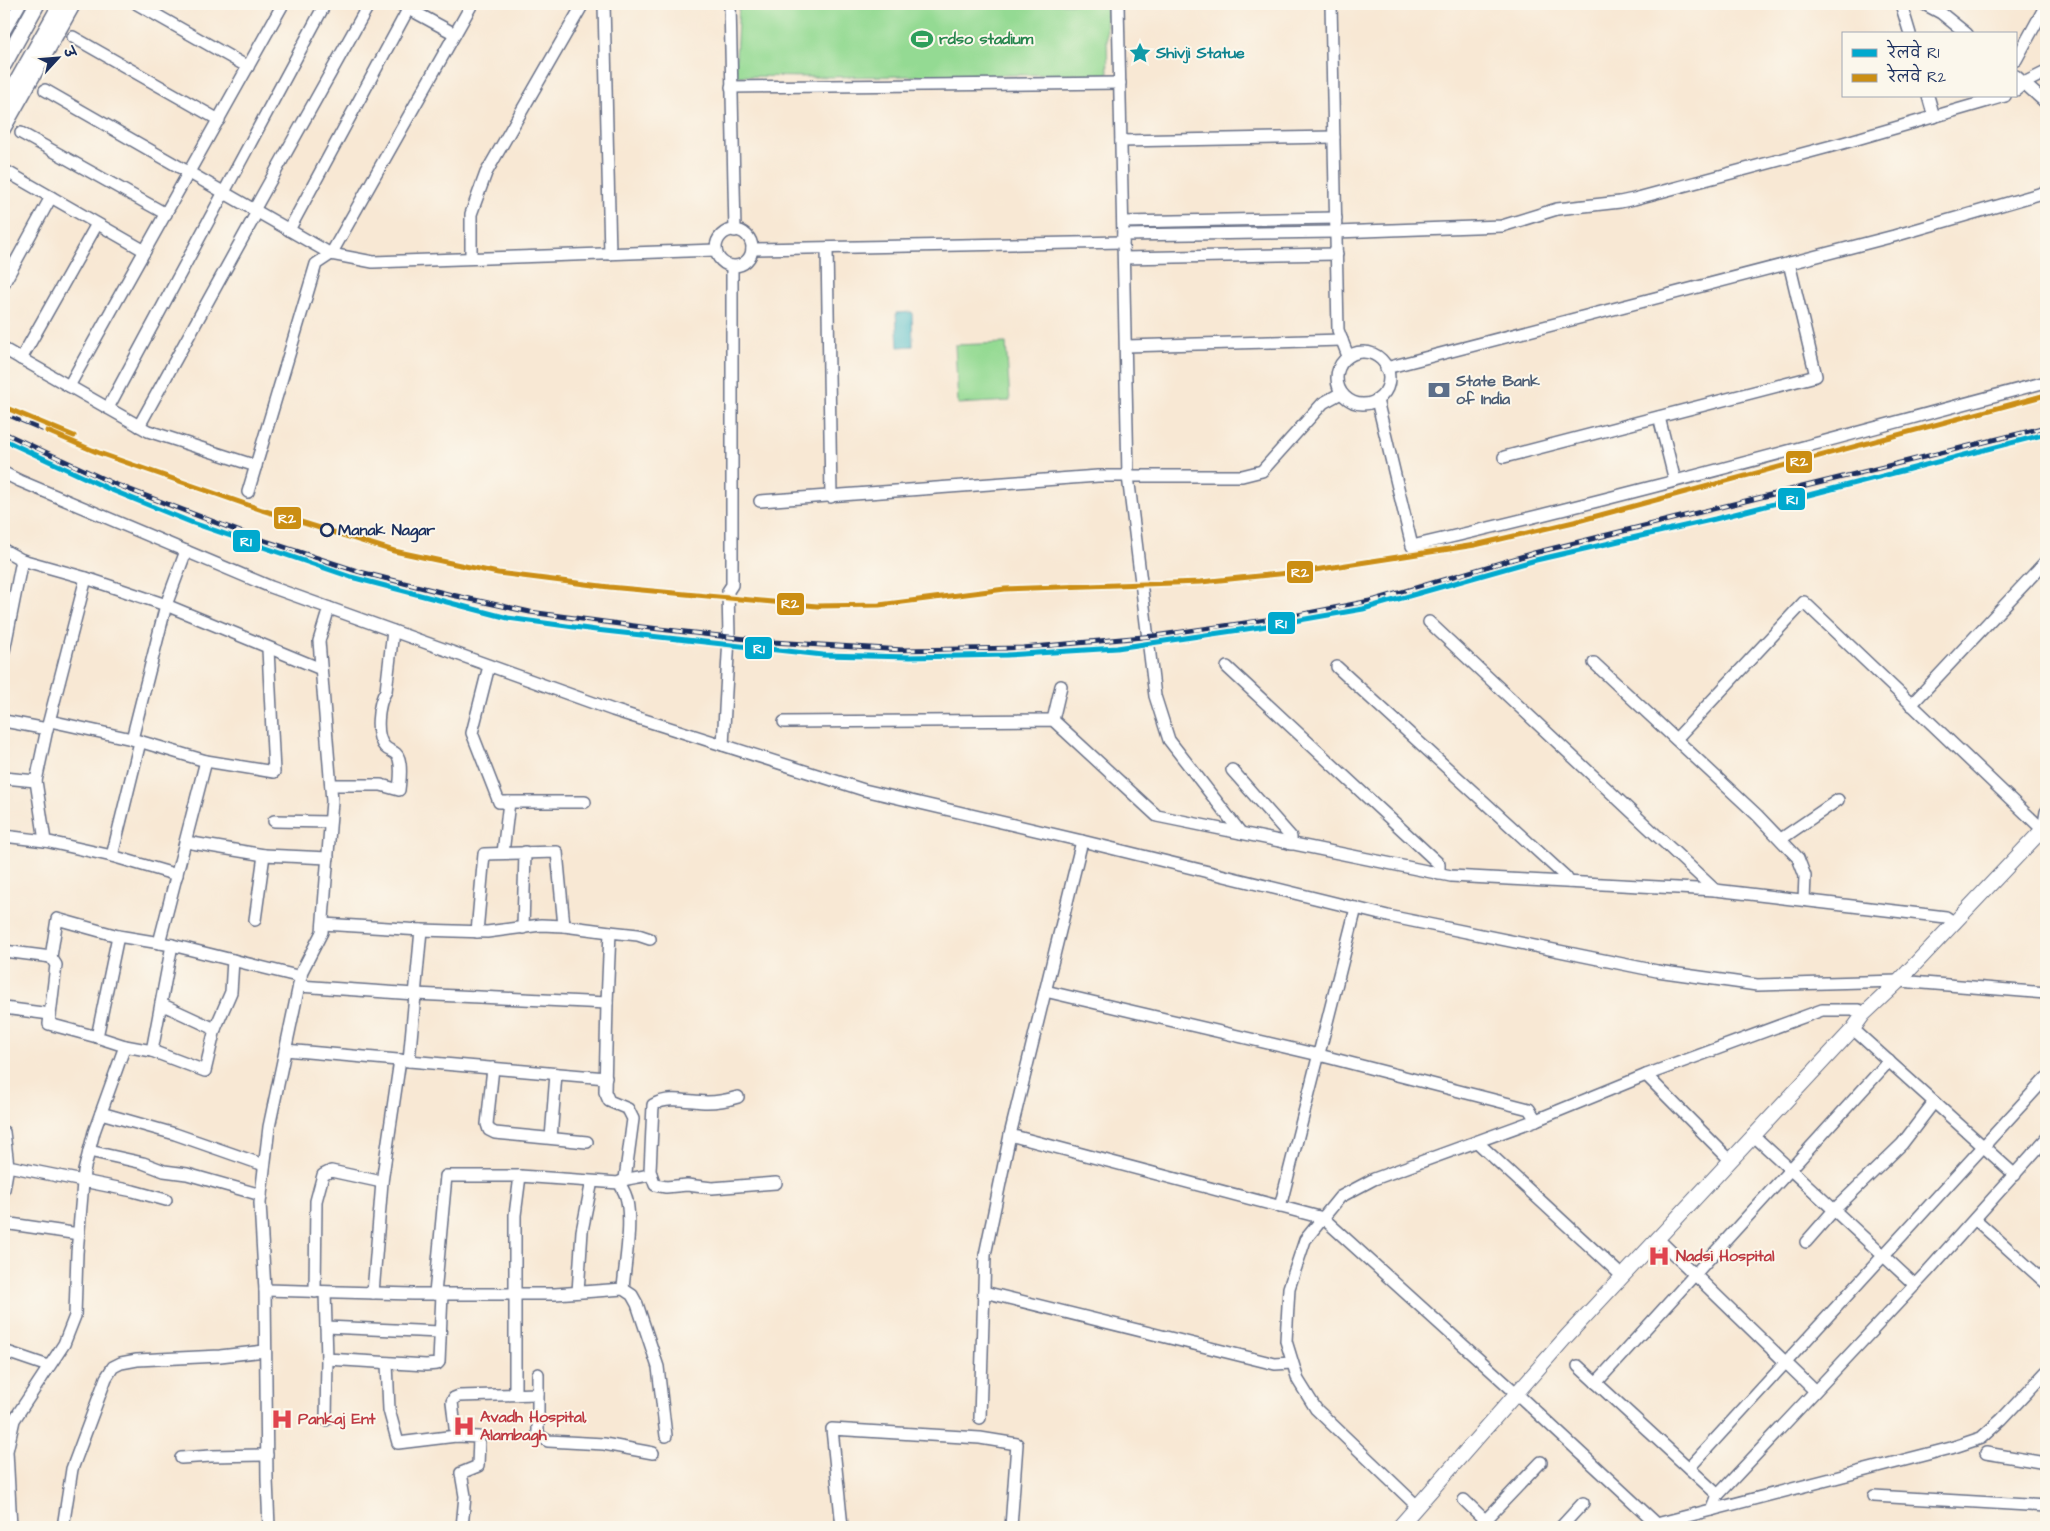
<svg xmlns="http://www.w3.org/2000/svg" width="2050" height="1531" viewBox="0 0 2050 1531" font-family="'Architects Daughter','Playpen Sans Deva',sans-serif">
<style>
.green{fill:#94da93;stroke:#588478}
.water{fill:#4cbac6;stroke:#347492}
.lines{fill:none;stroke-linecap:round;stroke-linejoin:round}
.minor-casing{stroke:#687087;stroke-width:14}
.major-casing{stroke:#687087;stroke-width:16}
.highway-casing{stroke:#687087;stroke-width:18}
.minor{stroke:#fff;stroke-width:11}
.major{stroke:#fff;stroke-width:14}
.highway{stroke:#fff;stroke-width:15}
.rail-casing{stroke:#1b2f5e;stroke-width:5}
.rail{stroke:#fbf7ec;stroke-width:3;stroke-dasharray:9;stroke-linecap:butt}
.rail-1-casing{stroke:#fbf7ec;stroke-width:9}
.rail-2-casing{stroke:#fbf7ec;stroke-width:9}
.rail-1{stroke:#00a9ce;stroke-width:5}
.rail-2{stroke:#cb8e13;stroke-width:5}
.stop-dot{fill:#fbf7ec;stroke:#1b2f5e;stroke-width:2.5}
.labels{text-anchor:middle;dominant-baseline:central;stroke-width:4;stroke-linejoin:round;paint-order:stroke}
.leisure-label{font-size:16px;font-weight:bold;fill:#27864d;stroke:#fbf7ec;text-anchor:start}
.culture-label{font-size:16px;font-weight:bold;fill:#0d838f;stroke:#fbf7ec;text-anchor:start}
.service-label{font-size:16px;font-weight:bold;fill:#4e5e75;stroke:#fbf7ec;text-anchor:start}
.stop-label{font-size:16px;font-weight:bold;fill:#1b2f5e;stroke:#fbf7ec;text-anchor:start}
.health-label{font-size:16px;font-weight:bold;fill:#be3a42;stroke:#fbf7ec;text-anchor:start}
.line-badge{stroke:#fbf7ec;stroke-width:2}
.badge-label{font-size:14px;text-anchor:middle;font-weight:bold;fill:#fff}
</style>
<rect width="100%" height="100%" fill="#fbf7ec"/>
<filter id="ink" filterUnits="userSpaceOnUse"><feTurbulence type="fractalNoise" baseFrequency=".02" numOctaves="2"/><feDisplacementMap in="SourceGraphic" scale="10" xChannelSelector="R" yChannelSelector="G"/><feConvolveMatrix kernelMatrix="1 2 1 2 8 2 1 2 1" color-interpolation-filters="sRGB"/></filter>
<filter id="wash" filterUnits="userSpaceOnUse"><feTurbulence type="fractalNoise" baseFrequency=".0096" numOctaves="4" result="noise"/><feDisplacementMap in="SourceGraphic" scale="20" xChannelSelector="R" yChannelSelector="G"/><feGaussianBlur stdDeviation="1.12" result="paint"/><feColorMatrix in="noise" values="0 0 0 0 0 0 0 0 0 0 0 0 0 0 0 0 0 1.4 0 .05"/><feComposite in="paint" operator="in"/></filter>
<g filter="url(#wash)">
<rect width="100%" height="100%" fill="#f8e8d4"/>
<!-- green -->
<g class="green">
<path d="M739,4H1106L1108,74L814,77L735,76Z"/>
<path d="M1006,343L1010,401L958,404L955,345Z"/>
</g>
<!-- water -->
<path class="water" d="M912,312L913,346L898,347L896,313Z"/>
</g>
<g filter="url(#ink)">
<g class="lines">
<!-- minor casing -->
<g class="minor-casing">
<g id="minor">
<path d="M137,4L248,67"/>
<path d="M400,4L455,34"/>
<path d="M604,4L610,254"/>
<path d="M730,4L735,231"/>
<path d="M1118,4L1128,476L1155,696L1169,740L1241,833"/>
<path d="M1331,4L1338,330L1348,356"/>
<path d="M1901,4L1910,34"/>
<path d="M1924,4L1941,13L1967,34"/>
<path d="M4,32L20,4"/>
<path d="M73,37L219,120"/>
<path d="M2016,60L2046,5"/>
<path d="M2016,76L2046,103"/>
<path d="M731,87L1120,83"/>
<path d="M45,90L331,254L373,262L716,250"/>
<path d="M2016,90L2024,83L2046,72"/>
<path d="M1928,96L1934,117"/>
<path d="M4,130L75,4"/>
<path d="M21,133L166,214"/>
<path d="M1121,141L1334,137"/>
<path d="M4,170L145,251"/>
<path d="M254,210L369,4"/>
<path d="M1123,222L1336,218"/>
<path d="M289,230L411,4"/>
<circle cx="734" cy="248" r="18"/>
<path d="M1123,235L1336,232L1502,226L1557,209L1620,202L1634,199L1843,143L2005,96"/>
<path d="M827,248L831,497"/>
<path d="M752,249L1123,242"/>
<path d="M471,258V214L486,173L583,4"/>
<path d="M1124,258L1337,254"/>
<path d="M4,283L51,197"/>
<path d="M1126,346L1342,340"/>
<path d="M4,349L148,431L256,466"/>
<circle cx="1363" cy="378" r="26"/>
<path d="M21,359L97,224"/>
<path d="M1386,368L1894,236L2046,192"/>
<path d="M69,386L283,4"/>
<path d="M1377,400L1412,546C1625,497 1835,438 2046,382"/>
<path d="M108,408L325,4"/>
<path d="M1659,417L1675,481"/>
<path d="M139,426L257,212"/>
<path d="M1504,457L1816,376L1789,263"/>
<path d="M4,473L20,481L271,587L613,710L864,790L1082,841L1388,916L1657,971L1757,985L1899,981L2046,993"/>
<path d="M248,492L316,264L331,254L472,4"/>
<path d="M760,501L1098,476H1242L1262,471L1323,403L1341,393"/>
<path d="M4,550L22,560"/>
<path d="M186,551L166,605L132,739L206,761L274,772L268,649"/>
<path d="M1429,622L1715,890"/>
<path d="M4,651L22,560L86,578"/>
<path d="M1594,663L1757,815L1798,858L1805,876L1804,900"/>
<path d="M489,666L472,733L499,802H585"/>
<path d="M1227,667L1439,864V874"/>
<path d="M1337,667L1566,877L1569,882"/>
<path d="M1911,705L2046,561"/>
<path d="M1053,720L1061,686"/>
<path d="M4,721L47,729"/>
<path d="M50,721L132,739"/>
<path d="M784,722L1053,720L1157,816L1451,876L1715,890L1946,917L1955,923"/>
<path d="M1676,739L1804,602L2043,830"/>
<path d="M723,745L729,637L728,591L732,585V266"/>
<path d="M1232,770L1291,837V844"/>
<path d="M4,778L36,781"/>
<path d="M331,785H381L399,790C400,780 402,769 399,759C397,751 390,752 385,747C374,736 378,703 386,691L393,631"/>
<path d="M274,821L330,822"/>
<path d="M2043,830L2046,812"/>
<path d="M4,836L45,841"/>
<path d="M1781,839L1838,800"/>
<path d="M186,842L264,855"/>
<path d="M503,853L509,802"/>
<path d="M112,856L140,742"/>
<path d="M177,875L112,856L45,841L36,781L47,729L86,578L166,605L321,669"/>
<path d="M255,920L264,855L328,858"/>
<path d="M523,928L525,852"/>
<path d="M421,930L487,932L541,925L564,926L610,932"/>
<path d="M477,932L484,854L557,852L564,926"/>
<path d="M159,943L206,761"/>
<path d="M4,951L51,957"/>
<path d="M299,986L415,994L607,1003L610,932L638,935L650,939"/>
<path d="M1045,991L1319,1055L1529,1109L1536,1120"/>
<path d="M607,1003L605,1092L609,1101L628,1109L633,1119L625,1179"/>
<path d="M4,1008L50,1014"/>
<path d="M215,1029L231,992L233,960"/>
<path d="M1853,1029L2015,1175"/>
<path d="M97,1037L49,1024L56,965L51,957L57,919L118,936"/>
<path d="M125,1046L97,1037L118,936L172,945"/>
<path d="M285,1050L409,1061L421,930L323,924"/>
<path d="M152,1051L205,1071L215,1029L161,1004"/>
<path d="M409,1061L606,1078"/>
<path d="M493,1068L487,1124L489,1130L495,1133L587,1142"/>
<path d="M1646,1075L1730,1160"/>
<path d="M738,1097C728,1100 718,1102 707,1102C689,1102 669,1095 653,1105L650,1171L655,1185L666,1187L687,1185L712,1188L776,1183"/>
<path d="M101,1113L175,1134L264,1165"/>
<path d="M4,1132L8,1166L133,1191L166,1200"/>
<path d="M1010,1135L1323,1218L1516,1393L1657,1524"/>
<path d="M1753,1135L1915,1285"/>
<path d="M551,1138L556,1074"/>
<path d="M1477,1142L1622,1276"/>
<path d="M89,1151L143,1163L164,1171L187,1174L261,1195"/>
<path d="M4,1166H8L4,1189"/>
<path d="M620,1182C628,1177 641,1178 651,1174"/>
<path d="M1280,1207L1356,908"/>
<path d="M1975,1219L2046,1283"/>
<path d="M4,1223L79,1234"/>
<path d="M1657,1238L1815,1391"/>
<path d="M1806,1242L1834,1210L1902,1144L1934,1102"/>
<path d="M265,1290L413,1294H555L623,1289L632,1295L637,1304L658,1367L666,1436"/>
<path d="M315,1292L316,1201L323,1175L331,1171L382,1182"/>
<path d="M325,1292L327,1359L426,1365L437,1364L439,1362L442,1294"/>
<path d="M578,1292L582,1231L591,1186"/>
<path d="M984,1292L1275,1364L1292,1363"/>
<path d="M373,1293L382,1182L400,1060"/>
<path d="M435,1294L446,1176H520L619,1183C623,1189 626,1194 627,1201C632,1227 625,1262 623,1289"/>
<path d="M326,1327L440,1332"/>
<path d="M4,1351L48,1366"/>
<path d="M387,1363L389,1410L398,1443L456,1436L479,1437L478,1466L461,1473L465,1496L462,1527"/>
<path d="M1578,1366L1718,1495"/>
<path d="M538,1374V1432L540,1436L548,1441L604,1444L653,1453"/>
<path d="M1596,1383L1889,1061"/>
<path d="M515,1394V1215L520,1176"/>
<path d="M980,1418L985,1255L1010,1135L1082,841"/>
<path d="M326,1420L327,1359"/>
<path d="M456,1436L452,1402L454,1398L459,1396L538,1394"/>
<path d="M1986,1453L2046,1463"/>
<path d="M181,1458L211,1456L267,1455"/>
<path d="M1689,1468L2046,1078"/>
<path d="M1874,1496L2046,1506"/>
<path d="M1464,1500L1492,1527"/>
<path d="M1417,1506L1316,1409L1298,1380L1286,1341L1289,1288L1305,1240L1340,1197L1374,1179L1536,1120L1646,1075L1822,1010H1859L1863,1015"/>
<path d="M1712,1510L1718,1495L1927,1272L2046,1139"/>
<path d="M11,1527L7,1451L14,1420L64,1344L75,1316L77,1253L84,1171L94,1132L125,1046L152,1051L172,945L301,977"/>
<path d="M63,1527L72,1469L106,1378L113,1367L121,1363L137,1360L220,1356L265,1351"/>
<path d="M269,1527L267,1480L265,1290L260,1203L269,1127L302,971L322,932L332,801L319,641L329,608"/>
<path d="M842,1527L832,1429L980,1438L1017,1444L1011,1527"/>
<path d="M1479,1527L1541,1462"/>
<path d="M1561,1527L1583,1503"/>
<path d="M1645,1527L1951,1448L1981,1438L2002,1419L2046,1372"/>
</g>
</g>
<!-- major casing -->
<g class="major-casing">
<path id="major" d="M1399,1527L1566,1337L1853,1029L1863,1015L1899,981L2046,826"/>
</g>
<!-- highway casing -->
<g class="highway-casing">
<g id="highway">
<path d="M4,64L37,4"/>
<path d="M4,105L61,4"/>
</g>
</g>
<!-- minor -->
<use href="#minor" class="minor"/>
<!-- major -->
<use href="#major" class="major"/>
<!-- highway -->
<use href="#highway" class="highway"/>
<!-- rail casing -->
<g class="rail-casing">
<g id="rail">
<path d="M4,413L99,453L262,510L394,551L498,573L609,587L817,606L879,605L1005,589L1201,582L1308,571L1475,545L1578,521L2046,395"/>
<path d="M4,433L112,483L259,539L360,572L452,595L530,612L642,627L773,642L903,650L1023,648L1154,636L1293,616L1375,600L1534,553L2046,427"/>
</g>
</g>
<!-- rail -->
<use href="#rail" class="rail"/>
<!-- rail-1 casing -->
<g class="rail-1-casing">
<path id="rail-1" d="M4,440L109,489L193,523L351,577L508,618L596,630L823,655L910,657L1007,655L1117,648L1260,627L1363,609L1536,560L1715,519L2046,434"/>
</g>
<!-- rail-2 casing -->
<g class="rail-2-casing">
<g id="rail-2">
<path d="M4,407L74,436"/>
<path d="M47,431L99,453L262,510L394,551L498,573L609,587L817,606L879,605L1005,589L1201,582L1308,571L1475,545L1578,521L2046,395"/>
</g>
</g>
<!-- rail-1 -->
<use href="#rail-1" class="rail-1"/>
<!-- rail-2 -->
<use href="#rail-2" class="rail-2"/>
</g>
</g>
<!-- icons -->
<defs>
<g id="stadium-bare" transform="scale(1.725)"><path d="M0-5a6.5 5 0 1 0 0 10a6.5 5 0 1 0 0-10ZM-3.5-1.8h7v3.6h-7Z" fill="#2e9e5b" stroke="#fbf7ec" stroke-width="2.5" paint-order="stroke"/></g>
<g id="sight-bare" transform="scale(1.725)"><path d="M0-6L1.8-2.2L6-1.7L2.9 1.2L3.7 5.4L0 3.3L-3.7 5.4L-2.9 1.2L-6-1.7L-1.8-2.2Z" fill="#0f9aa8" stroke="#fbf7ec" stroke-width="2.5" paint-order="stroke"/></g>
<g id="bank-bare" transform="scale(1.725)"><path d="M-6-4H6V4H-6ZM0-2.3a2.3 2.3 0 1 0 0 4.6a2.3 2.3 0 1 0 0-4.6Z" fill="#5c6f8a" stroke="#fbf7ec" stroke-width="2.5" paint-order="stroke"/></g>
<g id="hospital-bare" transform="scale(1.725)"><path d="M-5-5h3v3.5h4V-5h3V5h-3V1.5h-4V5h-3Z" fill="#e0444e" stroke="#fbf7ec" stroke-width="2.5" paint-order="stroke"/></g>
</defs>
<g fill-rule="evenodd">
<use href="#stadium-bare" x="922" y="39"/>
<use href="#sight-bare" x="1140" y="53"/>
<use href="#bank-bare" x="1439" y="390"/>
<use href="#hospital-bare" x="1659" y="1256"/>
<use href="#hospital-bare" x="282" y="1419"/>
<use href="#hospital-bare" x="464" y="1426"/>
</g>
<!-- markers -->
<circle class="stop-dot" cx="327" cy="530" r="6"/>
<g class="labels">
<!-- leisure labels -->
<g class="leisure-label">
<text x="939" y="39">rdso stadium</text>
</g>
<!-- culture labels -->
<g class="culture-label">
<text x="1156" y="53">Shivji Statue</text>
</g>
<!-- service labels -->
<g class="service-label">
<text x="1456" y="381">State Bank<tspan x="1456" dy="18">of India</tspan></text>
</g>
<!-- stop labels -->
<g class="stop-label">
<text x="338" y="530">Manak Nagar</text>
</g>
<!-- health labels -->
<g class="health-label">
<text x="1676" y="1256">Nadsi Hospital</text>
<text x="480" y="1417">Avadh Hospital,<tspan x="480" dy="18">Alambagh</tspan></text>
<text x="298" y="1419">Pankaj Ent</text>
</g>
</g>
<g class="line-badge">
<rect x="1785" y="450" width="28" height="24" rx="5" fill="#cb8e13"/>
<rect x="1777" y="487" width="29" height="24" rx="5" fill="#00a9ce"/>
<rect x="273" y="506" width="29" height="24" rx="5" fill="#cb8e13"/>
<rect x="232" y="529" width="29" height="24" rx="5" fill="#00a9ce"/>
<rect x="1286" y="560" width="28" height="24" rx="5" fill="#cb8e13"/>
<rect x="776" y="592" width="29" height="24" rx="5" fill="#cb8e13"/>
<rect x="1267" y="611" width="29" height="24" rx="5" fill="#00a9ce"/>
<rect x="744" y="636" width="29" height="24" rx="5" fill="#00a9ce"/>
</g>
<g class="badge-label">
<text x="1799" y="466">R2</text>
<text x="1792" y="504">R1</text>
<text x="287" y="523">R2</text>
<text x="246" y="546">R1</text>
<text x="1300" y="577">R2</text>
<text x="790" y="608">R2</text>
<text x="1281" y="628">R1</text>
<text x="759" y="653">R1</text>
</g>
<!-- margin -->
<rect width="2050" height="1531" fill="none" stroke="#fbf7ec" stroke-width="20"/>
<!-- legend -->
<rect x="1842" y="32" width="175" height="65" fill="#fbf7ec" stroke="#a1a7b3"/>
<rect x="1852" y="49" width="25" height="8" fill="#00a9ce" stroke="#a1a7b3"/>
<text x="1888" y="58" font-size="15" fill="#1b2f5e">रेलवे R1</text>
<rect x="1852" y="74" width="25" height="8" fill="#cb8e13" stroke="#a1a7b3"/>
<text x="1888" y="82" font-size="15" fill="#1b2f5e">रेलवे R2</text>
<!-- north arrow -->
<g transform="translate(58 58) rotate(64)" stroke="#fbf7ec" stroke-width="4" paint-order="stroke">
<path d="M0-4L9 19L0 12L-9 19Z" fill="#1b2f5e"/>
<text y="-8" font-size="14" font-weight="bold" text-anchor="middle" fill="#1b2f5e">उ</text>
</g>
</svg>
